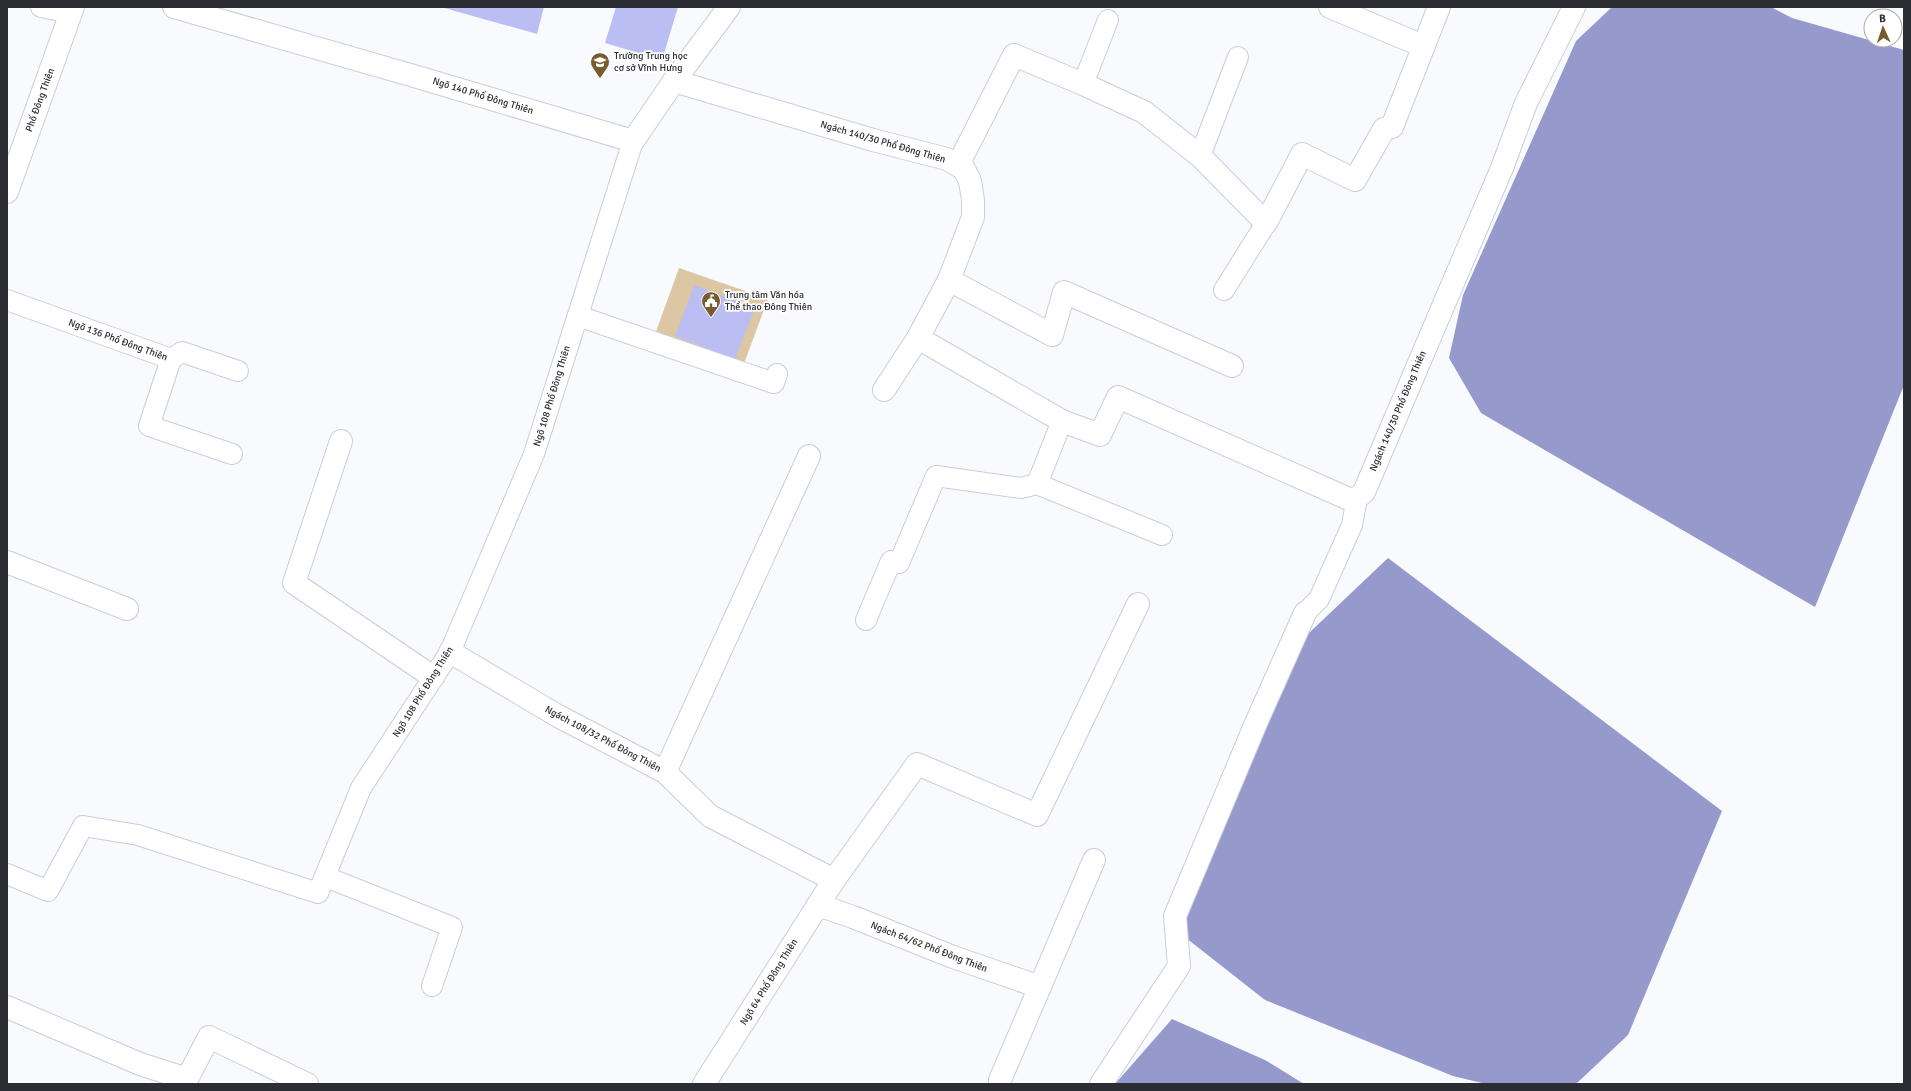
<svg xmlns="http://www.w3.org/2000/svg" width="1911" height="1091" viewBox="0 0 1911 1091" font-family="Signika,sans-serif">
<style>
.green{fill:#ddc7a2}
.water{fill:#9599cb}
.building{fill:#babef2}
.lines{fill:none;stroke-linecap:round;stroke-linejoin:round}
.lane-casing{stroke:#caccde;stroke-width:22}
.street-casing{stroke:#caccde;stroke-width:24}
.lane{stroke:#fff;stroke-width:20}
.street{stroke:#fff;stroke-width:22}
.labels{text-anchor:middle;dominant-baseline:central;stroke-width:3.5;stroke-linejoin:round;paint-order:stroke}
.poi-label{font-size:10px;fill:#2c2c33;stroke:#fff;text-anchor:start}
.street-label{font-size:10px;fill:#2c2c33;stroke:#fff}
</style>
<rect width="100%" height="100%" fill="#f9fafe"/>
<!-- green -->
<path class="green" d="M679,268L768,299L742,369L654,337Z"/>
<!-- water -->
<g class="water">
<path d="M1612,7H1771L1792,18L1904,50V385L1815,607L1481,413L1449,358L1463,295L1576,41Z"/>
<path d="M1388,558L1722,811L1628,1035L1576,1084H1486L1453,1076L1265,1000L1181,934L1232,794L1309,633Z"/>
<path d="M1172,1019L1265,1060L1304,1084H1115Z"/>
</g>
<!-- building -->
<g class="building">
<path d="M441,7H544L537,34Z"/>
<path d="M616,7H678L662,60L605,43Z"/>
<path d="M694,285L755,308L735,359L675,336Z"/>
</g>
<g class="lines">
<!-- lane casing -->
<g class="lane-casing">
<g id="lane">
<path d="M41,7L71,13"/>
<path d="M1083,84L1108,20"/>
<path d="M1200,156L1238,57"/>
<path d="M1224,290L1266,223"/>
<path d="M7,300L171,359L149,426L232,454"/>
<path d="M578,316L774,383L777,374"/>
<path d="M171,359L182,352L238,371"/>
<path d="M1062,421L1037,484L1162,535"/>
<path d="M1305,613L1319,599L1352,525L1357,498"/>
<path d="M866,620L891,561L899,563L936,476L1021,488L1037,484"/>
<path d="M7,874L48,891L83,826L138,835L318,893L361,788L450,652L534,454L633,141"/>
<path d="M326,877L452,927L432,986"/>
</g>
</g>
<!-- street casing -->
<g class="street-casing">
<g id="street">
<path d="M174,7L414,76L633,141L674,81L729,7"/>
<path d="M1330,7L1423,46"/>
<path d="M674,81L873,140L947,159L964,169L970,181L973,200V217L949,280L918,338L884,390"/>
<path d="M958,165L1014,55L1083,84L1144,112L1200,156L1266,223L1302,154L1355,180L1384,129L1392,127L1439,7"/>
<path d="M7,192L73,7"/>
<path d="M949,280L1052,335L1064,292L1232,366"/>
<path d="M918,338L1062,421L1100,435L1118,397L1349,499L1357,498L1364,492L1502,168L1526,103L1574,7"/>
<path d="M341,441L294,583L433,677"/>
<path d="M7,562L127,609"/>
<path d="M450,652L558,716L665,772L710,816L834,880"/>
<path d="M665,772L809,456"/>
<path d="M818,905L853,917L953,957L1040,987"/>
<path d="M7,1007L140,1064L187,1079L209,1037L307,1084"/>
<path d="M1000,1080L1094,860"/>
<path d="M704,1084L834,880L917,764L1037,815L1138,604"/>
<path d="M1101,1084L1179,966L1175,916L1256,723L1305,613"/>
</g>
</g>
<!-- lane -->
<use href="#lane" class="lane"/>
<!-- street -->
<use href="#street" class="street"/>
</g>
<!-- icons -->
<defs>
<g id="school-pin" transform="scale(1)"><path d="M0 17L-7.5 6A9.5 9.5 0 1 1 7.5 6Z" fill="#775c2e" stroke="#fff"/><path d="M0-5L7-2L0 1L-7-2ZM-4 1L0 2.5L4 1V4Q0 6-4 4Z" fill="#fff"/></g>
<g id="civic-pin" transform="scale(1)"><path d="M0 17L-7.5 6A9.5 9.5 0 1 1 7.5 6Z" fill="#775c2e" stroke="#fff"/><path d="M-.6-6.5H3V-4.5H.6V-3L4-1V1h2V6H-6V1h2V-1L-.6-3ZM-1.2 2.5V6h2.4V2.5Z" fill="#fff"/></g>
</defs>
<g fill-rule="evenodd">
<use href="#school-pin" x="600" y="62"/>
<use href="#civic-pin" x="711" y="301"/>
</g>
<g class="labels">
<!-- poi labels -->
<g class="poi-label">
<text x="614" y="56">Trường Trung học<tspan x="614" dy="12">cơ sở Vĩnh Hưng</tspan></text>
<text x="725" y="295">Trung tâm Văn hóa<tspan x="725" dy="12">Thể thao Đông Thiên</tspan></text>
</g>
<!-- street labels -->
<g class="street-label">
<text transform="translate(483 96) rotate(17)">Ngõ 140 Phố Đông Thiên</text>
<text transform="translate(40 100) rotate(-70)">Phố Đông Thiên</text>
<text transform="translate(883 142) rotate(16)">Ngách 140/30 Phố Đông Thiên</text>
<text transform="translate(118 340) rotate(20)">Ngõ 136 Phố Đông Thiên</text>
<text transform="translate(552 396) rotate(-73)">Ngõ 108 Phố Đông Thiên</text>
<text transform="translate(1398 411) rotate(-67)">Ngách 140/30 Phố Đông Thiên</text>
<text transform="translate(423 692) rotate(-58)">Ngõ 108 Phố Đông Thiên</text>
<text transform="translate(603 739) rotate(28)">Ngách 108/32 Phố Đông Thiên</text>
<text transform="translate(929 947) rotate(21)">Ngách 64/62 Phố Đông Thiên</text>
<text transform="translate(769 982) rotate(-58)">Ngõ 64 Phố Đông Thiên</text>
</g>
</g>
<!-- border -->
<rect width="1911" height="1091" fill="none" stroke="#2c2c33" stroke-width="16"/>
<!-- north arrow -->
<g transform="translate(1883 28) rotate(357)"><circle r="19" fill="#ffffff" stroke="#ababad"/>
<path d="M0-3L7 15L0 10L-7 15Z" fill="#775c2e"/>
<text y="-6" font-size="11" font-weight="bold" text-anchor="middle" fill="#2c2c33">B</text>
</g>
</svg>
